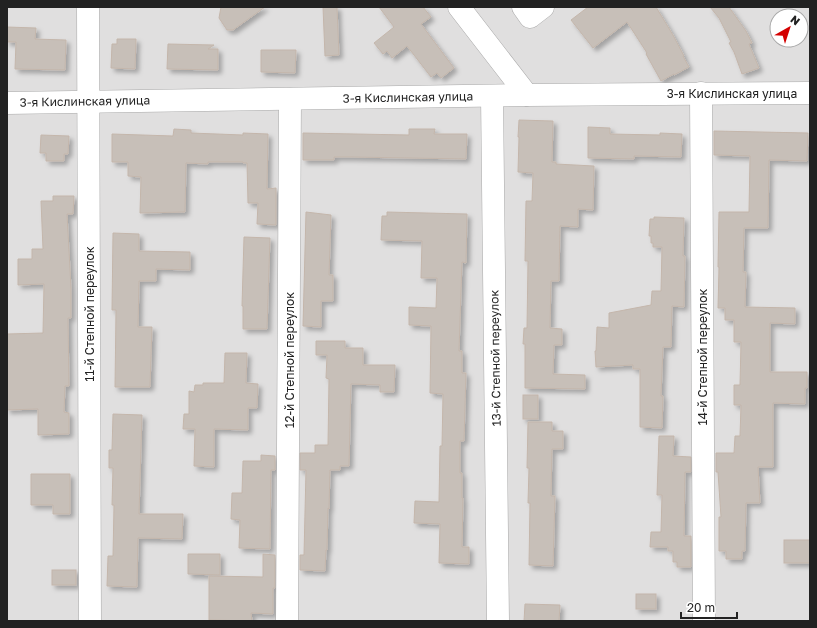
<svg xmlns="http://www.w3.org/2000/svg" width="817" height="628" viewBox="0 0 817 628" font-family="'Golos Text',sans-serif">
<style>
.residential{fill:#e0dfdf;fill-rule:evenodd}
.building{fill:#c7bfb8;stroke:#c4b6ab;filter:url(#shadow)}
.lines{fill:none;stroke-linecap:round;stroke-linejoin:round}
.minor-casing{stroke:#a9a9a9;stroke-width:23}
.minor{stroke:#fff;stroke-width:22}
.labels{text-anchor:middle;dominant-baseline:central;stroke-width:3;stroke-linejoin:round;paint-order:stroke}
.street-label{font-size:12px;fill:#222;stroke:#fff}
</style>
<defs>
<filter id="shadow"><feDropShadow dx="3.5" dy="3.5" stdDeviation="2" flood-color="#0004"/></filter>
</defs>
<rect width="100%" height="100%" fill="#f2efe9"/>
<!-- residential -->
<path class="residential" d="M7,7H810V621H7ZM777,16H801V40H777Z"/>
<!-- building -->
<g class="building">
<path d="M221,7H265L233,30H227L219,18Z"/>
<path d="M323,7H337L339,55L325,56Z"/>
<path d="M379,7H423L431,17L421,24L454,68L441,78L437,73L431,77L407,46L392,58L387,51L383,54L374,43L394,27Z"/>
<path d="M588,7H656L673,35L684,56H683L689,67L674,75V74L661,81L646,54L647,53L627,22L593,48L571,20Z"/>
<path d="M710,7H729L746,31L752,43L749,44L759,68L742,74L734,52L729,43L731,42L719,18Z"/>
<path d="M7,27L36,28L35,39L66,40L65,70L15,69L16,42H7Z"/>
<path d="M117,39H136L135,69L111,68L112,44H117Z"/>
<path d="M168,44L214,45L208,49H218V70L167,69Z"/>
<path d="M261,50H296L295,73L261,72Z"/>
<path d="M519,120L553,121L552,162H556V164L594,166L593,210L578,209V227L560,226L559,281H551L550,328L562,329V345H554L553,374L585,375V389L525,388V344H523L524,328H527L528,261H525L526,201H532L533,173L518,172L519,137H518Z"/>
<path d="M588,127L610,128V134L660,135V133L682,134L681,157L634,156V159L588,158Z"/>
<path d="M174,129L191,130V133L243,135V133L268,134L267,189L276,188V225L257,224L258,203H248L247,163H243V162H208V164L186,163L185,212L140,213L141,177L128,176V162H112V134L173,136Z"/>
<path d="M409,129H435L434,134H467L466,159L351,157H334V160H303V133L409,135Z"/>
<path d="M714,131L808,133L807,161L769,160L768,228H744L743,272H746L745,307L795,308V324L770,323V372H807V388H805V404L773,403V467H758L760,503H746L745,551H742V559H726V551H719V517H721L718,472H716V453H734L735,436H740L741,405H734V385H740L741,342H734V320H725V308H718L719,267H718L719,212H749L750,156L714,155Z"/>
<path d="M41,135L69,136L68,154H64V161H46V153H40Z"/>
<path d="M53,196H74L73,214H67L71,288V318H68L69,386H65L64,412L69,413V434L38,435V409L7,410V334L43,333L44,284L18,285V259H32V249H43L41,201H53Z"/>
<path d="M306,212L331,215L329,275H333V301H321V327L303,326Z"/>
<path d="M387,212L467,214L466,263L462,262L459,351H462V373H466L464,441H460V473H462V498H463L462,547H469V564L439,563L440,524L414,523L415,501L439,502L440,446H442L443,394L430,393L431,326L409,325V307L436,308L437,278H421L422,241L381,240L382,216H387Z"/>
<path d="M654,217L684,218L683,256H685L684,307L672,306L671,347H663L661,396H663L662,428L640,427V369H633V365L596,367L595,351H596L597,327L609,328V313L651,305L652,291H661L662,247H653V243H651V236H649L650,219H654Z"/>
<path d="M113,233L139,234V251L190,252V270L156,269V281H139L138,327H152L150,387H115L116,310H112Z"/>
<path d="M244,237L270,238L267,329H243V306H242Z"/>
<path d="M316,341H345V348H363V365H395L394,392H380V385L351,384L349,466H340V470H330L329,509L328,508L327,550H326L325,571L300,570V555H304L306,470H300V453H315V445H328L329,379L326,378L327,355H316Z"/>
<path d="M225,353H247L246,383L258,384L257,408H248V430L214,429V467L194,466L195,429H183L184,414H189V391L194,392L195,385H203V383H224Z"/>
<rect x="523" y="395" width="15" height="24"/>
<path d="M113,414L142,415L139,514H183L182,539L138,538L137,587L107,586L108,556H113L114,505H112L113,468H109V450H112Z"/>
<path d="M528,422H552V431H563V449H552L551,496H555L553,566L529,565L530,503H528L529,468H527Z"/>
<path d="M659,436H674L673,456L691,457V472H685L684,536H691V567H677V562H673V551H668V547H650L651,532H661L662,495H657Z"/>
<path d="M261,455L275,456V470H271L270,549L239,548L240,520L231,519L232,493H242L243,461H261Z"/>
<path d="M31,474H70V514H53V505H31Z"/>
<rect x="784" y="540" width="26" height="23"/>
<path d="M188,554H220V575L188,574Z"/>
<path d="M263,554L275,555V588H273V614L251,613L252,621L209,620V576L263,577Z"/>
<rect x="52" y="570" width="24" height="15"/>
<rect x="636" y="594" width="20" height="15"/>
<path d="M525,604L560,605L559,621H524Z"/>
</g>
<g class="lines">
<!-- minor casing -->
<g class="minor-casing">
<g id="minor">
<path d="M88,7L90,621"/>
<path d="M459,7L527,95"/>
<path d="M523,7L530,17L543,7"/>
<path d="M701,93L704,621"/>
<path d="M492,96L498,621"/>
<path d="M7,103L527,95L810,93"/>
<path d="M287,621L290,99"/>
</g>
</g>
<!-- minor -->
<use href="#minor" class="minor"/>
</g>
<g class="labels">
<!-- street labels -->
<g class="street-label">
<text x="732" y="93">3-я Кислинская улица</text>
<text transform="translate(408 97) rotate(-1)">3-я Кислинская улица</text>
<text transform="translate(85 101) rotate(-1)">3-я Кислинская улица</text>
<text transform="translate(89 314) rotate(-90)">11-й Степной переулок</text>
<text transform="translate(702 357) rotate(-90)">14-й Степной переулок</text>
<text transform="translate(495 358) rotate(-91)">13-й Степной переулок</text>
<text transform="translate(289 360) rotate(-90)">12-й Степной переулок</text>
</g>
</g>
<!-- border -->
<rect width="817" height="628" fill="none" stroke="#222222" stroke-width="16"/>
<!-- north arrow -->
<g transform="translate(789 28) rotate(39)"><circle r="19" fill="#ffffff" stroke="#a7a7a7"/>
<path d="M0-3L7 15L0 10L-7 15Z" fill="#d40000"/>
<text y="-6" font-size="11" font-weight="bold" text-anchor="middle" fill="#222222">N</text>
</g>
<!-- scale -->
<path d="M681 612v6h56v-6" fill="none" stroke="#222222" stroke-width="2"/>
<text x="687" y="612" font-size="12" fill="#222222" stroke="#ffffff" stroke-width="3" paint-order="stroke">20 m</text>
</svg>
